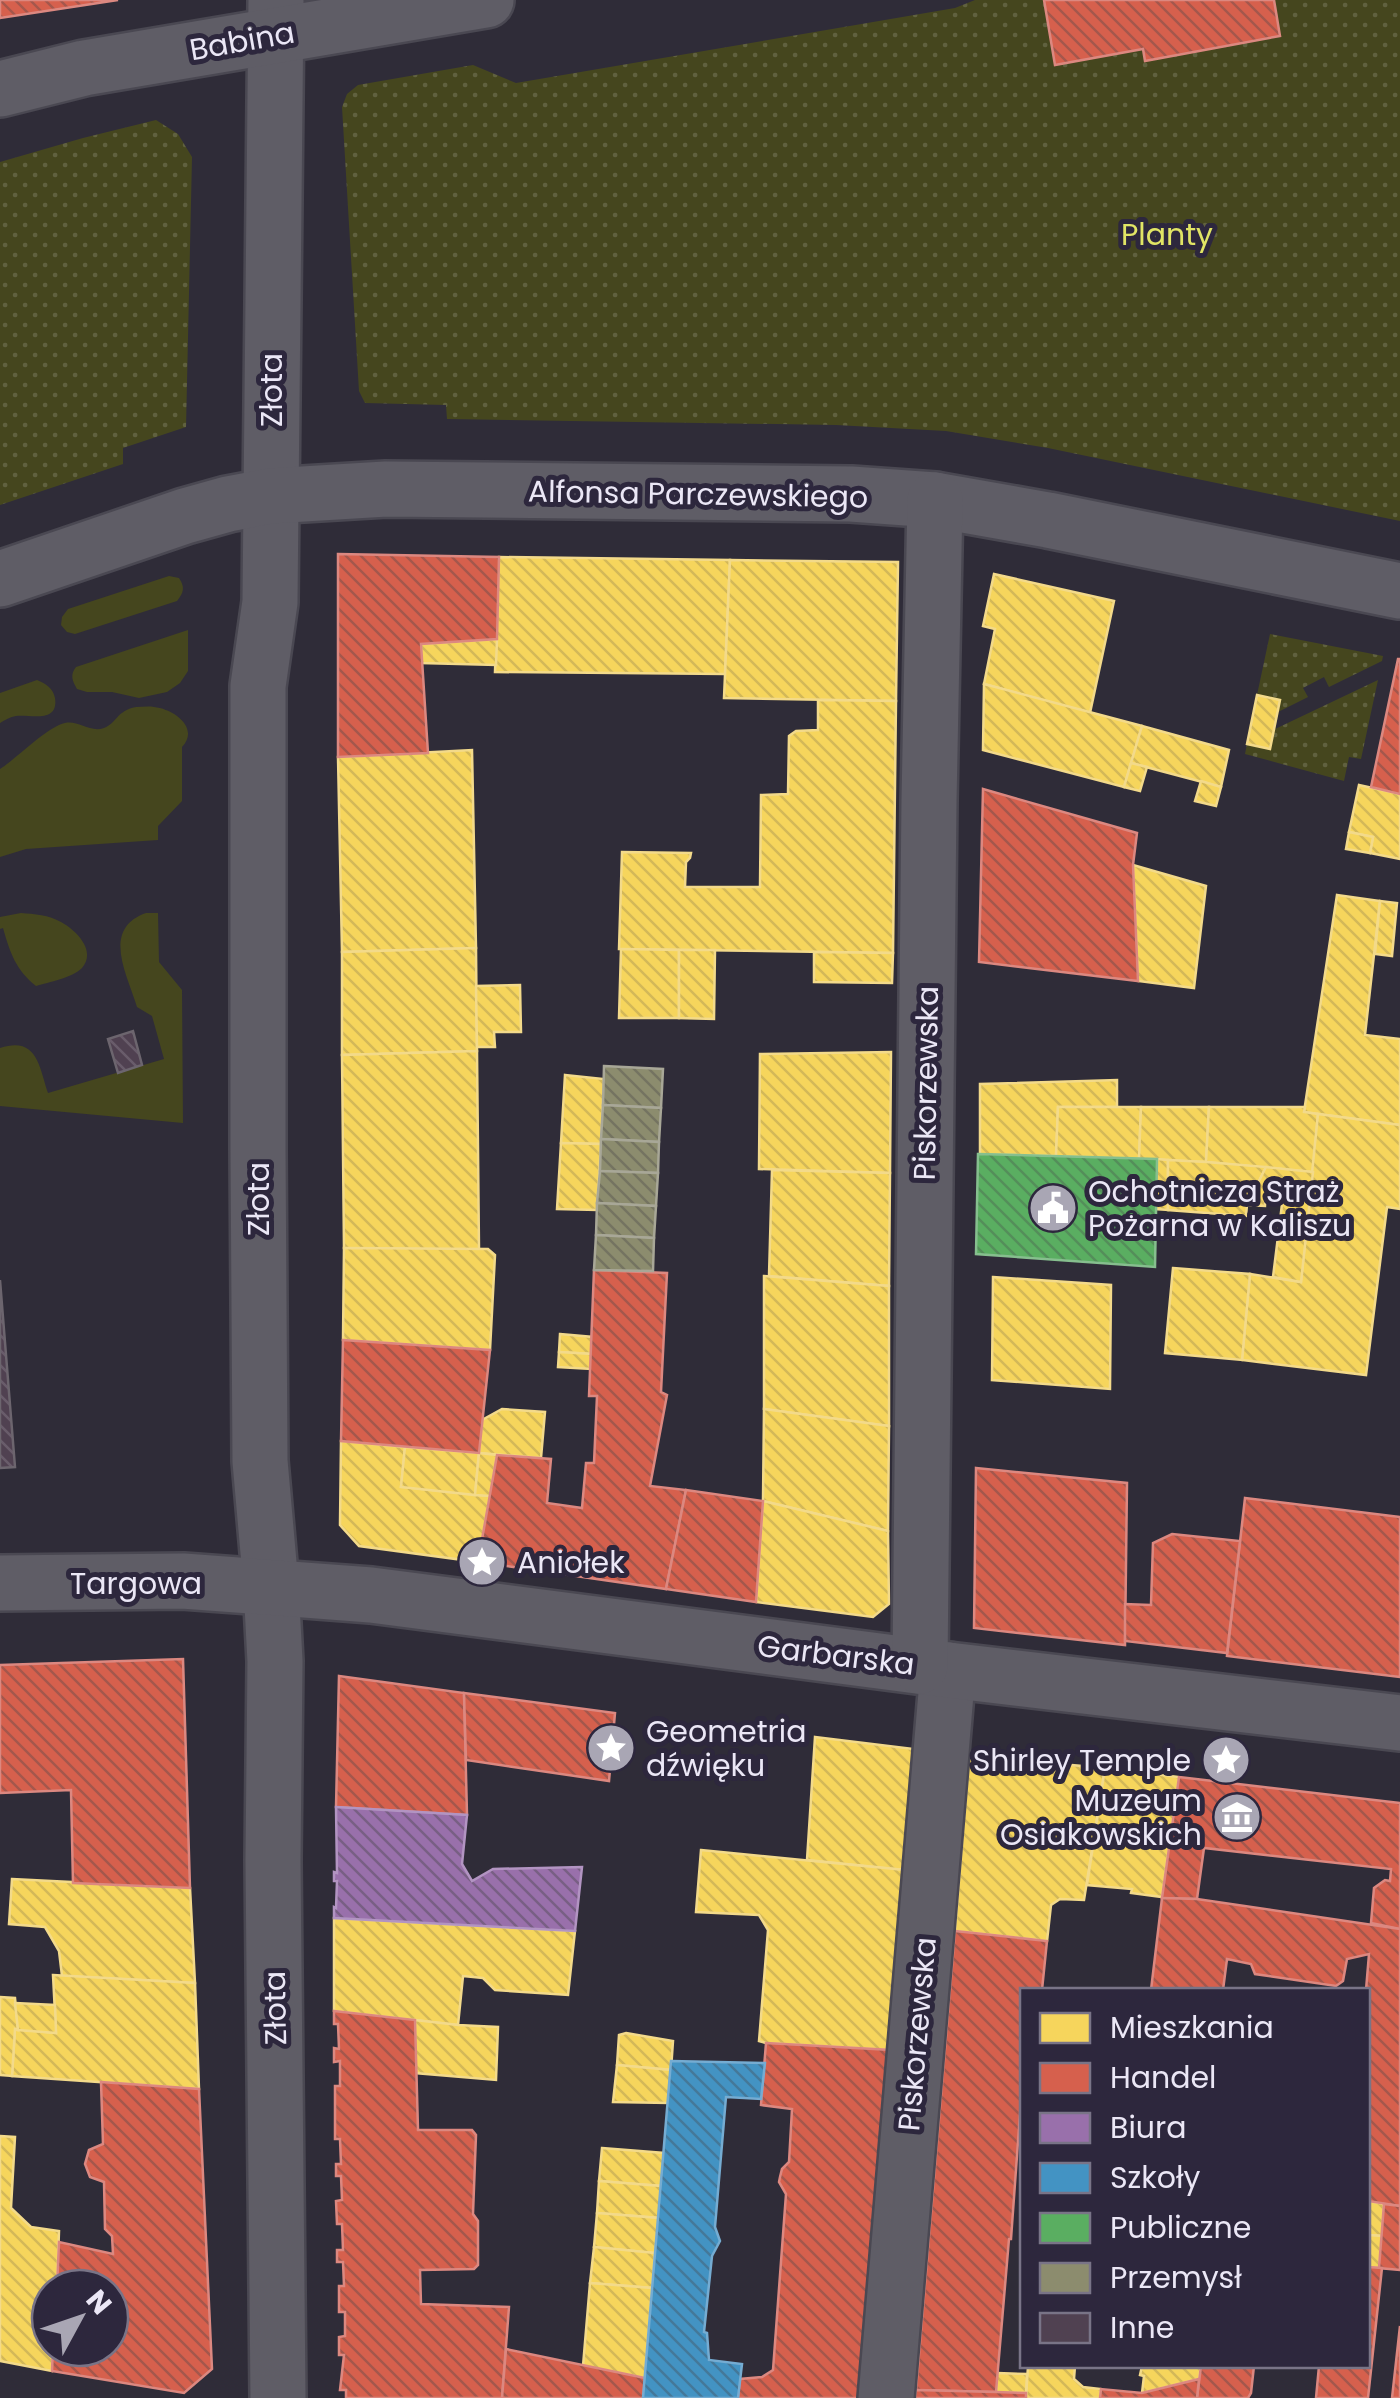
<svg xmlns="http://www.w3.org/2000/svg" width="1400" height="2398" viewBox="0 0 1400 2398" font-family="Poppins,sans-serif">
<style>
.grass{fill:#45461e}
.park{fill:url(#park-dots)}
.homes{fill:url(#homes-back-hatch);stroke:#f3da8a;stroke-width:2.5}
.shops{fill:url(#shops-back-hatch);stroke:#dc8880;stroke-width:2.5}
.offices{fill:url(#offices-back-hatch);stroke:#b294c2;stroke-width:2.5}
.schools{fill:url(#schools-back-hatch);stroke:#75acd2;stroke-width:2.5}
.public{fill:url(#public-back-hatch);stroke:#86bf8e;stroke-width:2.5}
.industry{fill:url(#industry-back-hatch);stroke:#a8a797;stroke-width:2.5}
.building{fill:url(#building-back-hatch);stroke:#6c656e;stroke-width:2.5}
.lines{fill:none;stroke-linecap:round;stroke-linejoin:round}
.pedestrian-casing{stroke:#4a4852;stroke-width:60}
.minor-casing{stroke:#4a4852;stroke-width:60}
.pedestrian{stroke:#5f5d66;stroke-width:55}
.minor{stroke:#5f5d66;stroke-width:55}
.labels{text-anchor:middle;dominant-baseline:central;stroke-width:10;stroke-linejoin:round;paint-order:stroke}
.street-label{font-size:30px;fill:#ebe7f6;stroke:#2d273d}
.park-label{font-size:30px;fill:#e1e565;stroke:#2d273d}
.poi-label{font-size:30px;fill:#ebe7f6;stroke:#2d273d;text-anchor:start}
</style>
<defs>
<pattern id="park-dots" width="8" height="8" patternUnits="userSpaceOnUse" patternTransform="scale(2.5)"><rect width="8" height="8" fill="#45461e"/><path d="M2 2h.1M6 6h.1" fill="none" stroke="#60613f" stroke-width="1.8" stroke-linecap="round"/></pattern>
<pattern id="homes-back-hatch" width="6" height="6" patternUnits="userSpaceOnUse" patternTransform="scale(2.5)"><rect width="6" height="6" fill="#f6d55c"/><path d="M-1 5l2 2M0 0l6 6M5-1l2 2" fill="none" stroke="#d3b858"/></pattern>
<pattern id="shops-back-hatch" width="6" height="6" patternUnits="userSpaceOnUse" patternTransform="scale(2.5)"><rect width="6" height="6" fill="#d6604d"/><path d="M-1 5l2 2M0 0l6 6M5-1l2 2" fill="none" stroke="#a4574c"/></pattern>
<pattern id="offices-back-hatch" width="6" height="6" patternUnits="userSpaceOnUse" patternTransform="scale(2.5)"><rect width="6" height="6" fill="#9970ab"/><path d="M-1 5l2 2M0 0l6 6M5-1l2 2" fill="none" stroke="#785f84"/></pattern>
<pattern id="schools-back-hatch" width="6" height="6" patternUnits="userSpaceOnUse" patternTransform="scale(2.5)"><rect width="6" height="6" fill="#4393c3"/><path d="M-1 5l2 2M0 0l6 6M5-1l2 2" fill="none" stroke="#447899"/></pattern>
<pattern id="public-back-hatch" width="6" height="6" patternUnits="userSpaceOnUse" patternTransform="scale(2.5)"><rect width="6" height="6" fill="#5aae61"/><path d="M-1 5l2 2M0 0l6 6M5-1l2 2" fill="none" stroke="#548e5a"/></pattern>
<pattern id="industry-back-hatch" width="6" height="6" patternUnits="userSpaceOnUse" patternTransform="scale(2.5)"><rect width="6" height="6" fill="#8c8c6e"/><path d="M-1 5l2 2M0 0l6 6M5-1l2 2" fill="none" stroke="#747361"/></pattern>
<pattern id="building-back-hatch" width="6" height="6" patternUnits="userSpaceOnUse" patternTransform="scale(2.5)"><rect width="6" height="6" fill="#504151"/><path d="M-1 5l2 2M0 0l6 6M5-1l2 2" fill="none" stroke="#695c6b"/></pattern>
</defs>
<rect width="100%" height="100%" fill="#2f2c38"/>
<!-- grass -->
<g class="grass">
<path d="M169,576L179,578C185,587 184,592 177,601L75,634L67,632L61,625L62,617L68,609Z"/>
<path d="M188,630V671L180,683L167,692L139,698L112,692H87L77,689C72,680 70,675 76,667Z"/>
<path d="M37,680C46,684 53,688 55,698C59,724 29,714 16,716C10,717 5,720 0,723V693Z"/>
<path d="M136,707C142,707 148,706 154,707C174,709 200,728 182,747V801L158,826V840L26,849L0,857V769C16,759 48,726 65,723C78,720 90,733 104,728C117,723 116,711 136,707Z"/>
<path d="M21,913C34,914 49,915 61,922C76,930 97,951 82,968C72,978 49,982 36,986C16,970 10,953 3,928L0,929V917Z"/>
<path d="M146,913H158L159,962L182,990L183,1123L0,1106V1048C37,1036 39,1066 48,1093L164,1059L152,1016L137,1007C127,974 101,929 146,913Z"/>
</g>
<!-- park -->
<g class="park">
<path d="M975,0H1400V521L1048,448L946,431L836,425L447,419L446,405L365,403L359,391L342,107L347,94L358,85L473,65L516,83L955,8Z"/>
<path d="M156,120L178,134L192,157L186,427L123,448V464L0,505V162L83,138Z"/>
<path d="M1270,634L1383,656L1382,661L1329,687L1324,677L1303,688L1308,697L1278,712L1280,700L1257,695Z"/>
<path d="M1378,680L1361,759L1349,757L1344,781L1245,754L1247,744L1269,748L1273,730Z"/>
</g>
<!-- homes -->
<g class="homes">
<path d="M499,557L730,560L725,674L495,672Z"/>
<path d="M730,560L898,562L896,701L724,698Z"/>
<path d="M994,574L1114,601L1090,713L984,684L995,629L983,626Z"/>
<path d="M497,639L496,665L421,663V644Z"/>
<path d="M984,684L1142,726L1124,787L983,750Z"/>
<path d="M1257,695L1280,700L1270,749L1247,744Z"/>
<path d="M818,700L896,701L893,953L619,949L622,852L691,853L690,858L686,862L685,887H760L761,795L788,794L789,736L796,731L818,730Z"/>
<path d="M1142,726L1229,750L1221,787L1131,763Z"/>
<path d="M472,750L476,948L342,952L338,757Z"/>
<path d="M1131,763L1147,767L1140,791L1124,787Z"/>
<path d="M1201,781L1221,787L1216,806L1195,801Z"/>
<path d="M1359,785L1400,794V859L1370,853L1373,837L1349,832Z"/>
<path d="M1349,832L1373,837L1370,853L1346,849Z"/>
<path d="M1133,865L1206,886L1194,988L1138,981Z"/>
<path d="M1337,895L1380,901L1365,1035L1400,1039V1125L1304,1112Z"/>
<path d="M1380,901L1397,903L1392,956L1375,954Z"/>
<path d="M476,948L477,1051L342,1055V952Z"/>
<path d="M621,949L679,950V1018H619Z"/>
<path d="M679,950H715L714,1019L679,1018Z"/>
<path d="M814,952L893,953L892,983L814,982Z"/>
<path d="M520,985L521,1032H494L495,1047H477L476,986Z"/>
<path d="M477,1051L479,1250L344,1248L342,1055Z"/>
<path d="M891,1052L890,1173L759,1169L760,1054Z"/>
<path d="M565,1075L604,1079L601,1144L561,1143Z"/>
<path d="M1117,1080V1107H1058L1056,1156L980,1154V1084Z"/>
<path d="M1058,1107H1141L1139,1159L1056,1156Z"/>
<path d="M1141,1107H1209L1206,1162L1139,1159Z"/>
<path d="M1209,1107H1305L1304,1112L1318,1114L1313,1172L1206,1162Z"/>
<path d="M1318,1114L1400,1125V1209L1387,1207L1366,1375L1242,1360L1250,1274L1301,1282Z"/>
<path d="M561,1143L601,1144L597,1210L557,1209Z"/>
<path d="M1157,1159L1168,1160V1210L1155,1209Z"/>
<path d="M1168,1160L1206,1162L1266,1167L1247,1205L1246,1216L1168,1210Z"/>
<path d="M1266,1167L1313,1172L1301,1282L1273,1277L1284,1188L1266,1187L1265,1206L1247,1205Z"/>
<path d="M772,1170L890,1173L889,1286L769,1276Z"/>
<path d="M344,1248L488,1249L495,1255L490,1350L343,1340Z"/>
<path d="M1173,1268L1250,1274L1242,1360L1165,1353Z"/>
<path d="M764,1276L889,1286V1426L764,1409Z"/>
<path d="M993,1277L1111,1285L1110,1389L992,1380Z"/>
<path d="M560,1334L593,1337L592,1354L559,1352Z"/>
<path d="M559,1352L592,1354L591,1369L558,1367Z"/>
<path d="M502,1409L545,1412L541,1458L479,1453L482,1420Z"/>
<path d="M764,1409L889,1426L888,1531L763,1501Z"/>
<path d="M341,1441L405,1447L401,1487L490,1496L478,1562L359,1546L340,1525Z"/>
<path d="M405,1447L479,1453L475,1495L401,1487Z"/>
<path d="M479,1453L497,1455L490,1496L475,1495Z"/>
<path d="M763,1501L888,1531L889,1604L873,1617L756,1602Z"/>
<path d="M815,1737L914,1749L905,1870L807,1860Z"/>
<path d="M969,1756L1105,1768L1084,1900L1060,1899L1051,1905L1047,1941L955,1931Z"/>
<path d="M1105,1768L1179,1777L1162,1897L1131,1893L1132,1889L1087,1885Z"/>
<path d="M701,1850L905,1870L891,2050L766,2043L759,2041L768,1930L759,1915L696,1912Z"/>
<path d="M12,1879L190,1888L195,1983L62,1976L59,1951L45,1927L9,1924Z"/>
<path d="M334,1918L575,1931L568,1995L495,1990L483,1978L463,1976L458,2025L334,2011Z"/>
<path d="M53,1975L195,1983L199,2089L12,2076L15,2029L56,2033Z"/>
<path d="M0,1997L15,1998L18,2030L15,2029L12,2076L0,2075Z"/>
<path d="M15,2003L55,2005L56,2033L18,2030Z"/>
<path d="M415,2020L458,2025L498,2027L496,2080L415,2073Z"/>
<path d="M626,2033L673,2041L671,2070L617,2065L619,2035Z"/>
<path d="M617,2065L671,2070L669,2103L613,2102Z"/>
<path d="M0,2136L15,2137L11,2208L31,2227L59,2231L57,2288H50V2348H53L52,2371L0,2361Z"/>
<path d="M602,2148L664,2153L661,2186L599,2181Z"/>
<path d="M599,2181L661,2186L659,2218L597,2213Z"/>
<path d="M1368,2201L1384,2204L1382,2236L1368,2235Z"/>
<path d="M597,2213L659,2218L655,2253L594,2247Z"/>
<path d="M1368,2235L1382,2236L1379,2268L1368,2267Z"/>
<path d="M594,2247L655,2253L652,2288L590,2283Z"/>
<path d="M590,2283L652,2288L645,2378L583,2366Z"/>
<path d="M1028,2366H1075L1074,2379L1083,2387L1101,2389L1100,2398H1026Z"/>
<path d="M1142,2366H1201L1199,2379L1142,2393L1144,2376L1140,2375Z"/>
<path d="M997,2373L1027,2374L1026,2393L996,2392Z"/>
</g>
<!-- shops -->
<g class="shops">
<path d="M0,0H118L0,18Z"/>
<path d="M1044,0H1274L1280,36L1145,61L1143,49L1055,65Z"/>
<path d="M338,554L499,557L497,639L421,644L428,753L338,757Z"/>
<path d="M1398,659H1400V794L1371,787Z"/>
<path d="M983,789L1137,833L1133,865L1138,981L979,962Z"/>
<path d="M594,1270L667,1273L661,1392L667,1395L650,1486L686,1490L666,1589L478,1562L497,1455L551,1459L547,1503L582,1508L586,1463H594L597,1396H589Z"/>
<path d="M343,1340L490,1350L479,1453L341,1441Z"/>
<path d="M976,1468L1127,1483L1125,1645L974,1628Z"/>
<path d="M686,1490L763,1501L756,1602L666,1589Z"/>
<path d="M1245,1498L1400,1517V1677L1227,1656Z"/>
<path d="M1172,1534L1240,1541L1227,1653L1125,1641V1604L1151,1605L1153,1543Z"/>
<path d="M183,1659L190,1888L73,1883L71,1790L0,1793V1665Z"/>
<path d="M339,1676L464,1693L467,1815L336,1807Z"/>
<path d="M464,1693L615,1713L609,1781L466,1760Z"/>
<path d="M1179,1777L1400,1803V1929L1371,1923L1374,1888L1385,1880L1390,1881L1391,1869L1204,1848L1197,1899L1162,1898Z"/>
<path d="M1162,1898L1197,1899L1400,1929V2206L1368,2201L1366,1990L1369,1954L1347,1959L1343,1981L1336,1986L1255,1974L1251,1964L1227,1959L1223,1990H1151Z"/>
<path d="M955,1931L1047,1941L1042,1990H1022V2086L1011,2239H1009L996,2392L916,2390Z"/>
<path d="M334,2011L415,2020L418,2130H472L476,2135L473,2214L478,2221V2265L474,2269L420,2270L421,2304L509,2307L502,2398H346V2390H340L344,2355H339V2337L345,2336V2312H339V2286H344L343,2262H337V2250H343L342,2224H337L336,2201L342,2200L341,2176H336V2164H341L340,2139H335V2086H340V2061L334,2062V2048L339,2049L338,2024H334Z"/>
<path d="M766,2043L891,2050L859,2398H738L740,2379L762,2377L773,2370L786,2194L779,2182L780,2177L782,2169L789,2162L792,2109L761,2105Z"/>
<path d="M101,2082L199,2089L212,2369L184,2393L52,2371L53,2348H110V2288H57L59,2242L113,2254L112,2236L105,2229L104,2182L90,2177L85,2164L89,2150L103,2144Z"/>
<path d="M1384,2204L1400,2206V2270L1379,2268Z"/>
<path d="M1368,2267L1382,2268L1368,2398H1316L1319,2366H1368Z"/>
<path d="M1400,2326V2398H1392Z"/>
<path d="M506,2349L645,2378L643,2398H502Z"/>
<path d="M1201,2366H1254L1251,2393L1248,2398H1197Z"/>
<path d="M1199,2379L1197,2398H1100L1101,2389L1142,2393Z"/>
<path d="M916,2390L996,2392L1026,2393V2398H915Z"/>
</g>
<!-- offices -->
<path class="offices" d="M336,1807L467,1815L462,1864L472,1881L493,1869L582,1867L575,1931L334,1918V1907L336,1908L337,1881H334V1872L337,1873Z"/>
<!-- schools -->
<path class="schools" d="M671,2061L765,2063L761,2099L726,2097L715,2227L720,2241L712,2256L704,2332L707,2333L709,2360L742,2364L738,2398H643Z"/>
<!-- public -->
<path class="public" d="M978,1154L1157,1159L1155,1267L976,1254Z"/>
<!-- industry -->
<g class="industry">
<path d="M604,1066L663,1069L661,1108L603,1105Z"/>
<path d="M603,1105L661,1108L659,1142L601,1139Z"/>
<path d="M601,1139L659,1142L658,1173L600,1171Z"/>
<path d="M600,1171L658,1173L656,1206L597,1203Z"/>
<path d="M597,1203L656,1206L654,1238L596,1235Z"/>
<path d="M596,1235L654,1238L653,1271L594,1270Z"/>
</g>
<!-- building -->
<g class="building">
<path d="M133,1031L142,1065L118,1073L108,1039Z"/>
<path d="M0,1280L15,1467L0,1468Z"/>
</g>
<g class="lines">
<!-- pedestrian casing -->
<g class="pedestrian-casing">
<path id="pedestrian" d="M886,2398L948,1670"/>
</g>
<!-- minor casing -->
<g class="minor-casing">
<g id="minor">
<path d="M276,0L270,602L258,686V1149L260,1461L271,1586L275,1661L273,1860L278,2398"/>
<path d="M0,89L84,68L486,0"/>
<path d="M0,579L185,516L228,504L270,496L386,489L851,494L935,500L1048,520L1400,591"/>
<path d="M0,1583L183,1581L371,1595L948,1670L1400,1723"/>
<path d="M920,1666L929,801L935,500"/>
</g>
</g>
<!-- pedestrian -->
<use href="#pedestrian" class="pedestrian"/>
<!-- minor -->
<use href="#minor" class="minor"/>
</g>
<!-- icons -->
<defs>
<g id="civic-disc" transform="scale(2.5)"><circle r="9.5" fill="#a9a6b4" stroke="#2d273d"/><path d="M-.6-6.5H3V-4.5H.6V-3L4-1V1h2V6H-6V1h2V-1L-.6-3ZM-1.2 2.5V6h2.4V2.5Z" fill="#fff"/></g>
<g id="sight-disc" transform="scale(2.5)"><circle r="9.5" fill="#a9a6b4" stroke="#2d273d"/><path d="M0-6L1.8-2.2L6-1.7L2.9 1.2L3.7 5.4L0 3.3L-3.7 5.4L-2.9 1.2L-6-1.7L-1.8-2.2Z" fill="#fff"/></g>
<g id="museum-disc" transform="scale(2.5)"><circle r="9.5" fill="#a9a6b4" stroke="#2d273d"/><path d="M0-6L6-3V-2H-6V-3ZM-5-1h2V3h-2ZM-1-1h2V3h-2ZM3-1h2V3H3ZM-6 4H6V6H-6Z" fill="#fff"/></g>
</defs>
<g fill-rule="evenodd">
<use href="#civic-disc" x="1053" y="1208"/>
<use href="#sight-disc" x="482" y="1562"/>
<use href="#sight-disc" x="611" y="1748"/>
<use href="#sight-disc" x="1226" y="1760"/>
<use href="#museum-disc" x="1237" y="1817"/>
</g>
<g class="labels">
<!-- street labels -->
<g class="street-label">
<text transform="translate(242 41) rotate(-10)">Babina</text>
<text transform="translate(271 390) rotate(-90)">Złota</text>
<text transform="translate(698 494) rotate(1)">Alfonsa Parczewskiego</text>
<text transform="translate(926 1083) rotate(-89)">Piskorzewska</text>
<text transform="translate(258 1199) rotate(-90)">Złota</text>
<text x="136" y="1583">Targowa</text>
<text transform="translate(836 1655) rotate(7)">Garbarska</text>
<text transform="translate(275 2008) rotate(-91)">Złota</text>
<text transform="translate(917 2034) rotate(-85)">Piskorzewska</text>
</g>
<!-- park labels -->
<g class="park-label">
<text x="1167" y="234">Planty</text>
</g>
<!-- poi labels -->
<g class="poi-label">
<text x="1088" y="1191">Ochotnicza Straż<tspan x="1088" dy="34">Pożarna w Kaliszu</tspan></text>
<text x="517" y="1562">Aniołek</text>
<text x="646" y="1731">Geometria<tspan x="646" dy="34">dźwięku</tspan></text>
<text x="1191" y="1760" text-anchor="end">Shirley Temple</text>
<text x="1202" y="1800" text-anchor="end">Muzeum<tspan x="1202" dy="34">Osiakowskich</tspan></text>
</g>
</g>
<!-- legend -->
<rect x="1020" y="1988" width="350" height="380" fill="#2d273d" stroke="#797487" stroke-width="2.5"/>
<rect x="1040" y="2013" width="50" height="30" fill="#f6d55c" stroke="#797487" stroke-width="2.5"/>
<text x="1110" y="2038" font-size="30" fill="#ebe7f6">Mieszkania</text>
<rect x="1040" y="2063" width="50" height="30" fill="#d6604d" stroke="#797487" stroke-width="2.5"/>
<text x="1110" y="2088" font-size="30" fill="#ebe7f6">Handel</text>
<rect x="1040" y="2113" width="50" height="30" fill="#9970ab" stroke="#797487" stroke-width="2.5"/>
<text x="1110" y="2138" font-size="30" fill="#ebe7f6">Biura</text>
<rect x="1040" y="2163" width="50" height="30" fill="#4393c3" stroke="#797487" stroke-width="2.5"/>
<text x="1110" y="2188" font-size="30" fill="#ebe7f6">Szkoły</text>
<rect x="1040" y="2213" width="50" height="30" fill="#5aae61" stroke="#797487" stroke-width="2.5"/>
<text x="1110" y="2238" font-size="30" fill="#ebe7f6">Publiczne</text>
<rect x="1040" y="2263" width="50" height="30" fill="#8c8c6e" stroke="#797487" stroke-width="2.5"/>
<text x="1110" y="2288" font-size="30" fill="#ebe7f6">Przemysł</text>
<rect x="1040" y="2313" width="50" height="30" fill="#504151" stroke="#797487" stroke-width="2.5"/>
<text x="1110" y="2338" font-size="30" fill="#ebe7f6">Inne</text>
<!-- north arrow -->
<g transform="translate(80 2318) rotate(50)"><circle r="48" fill="#2d273d" stroke="#797487" stroke-width="2.5"/>
<path d="M0-8L18 38L0 25L-18 38Z" fill="#a9a6b4"/>
<text y="-15" font-size="28" font-weight="bold" text-anchor="middle" fill="#ebe7f6">N</text>
</g>
</svg>
